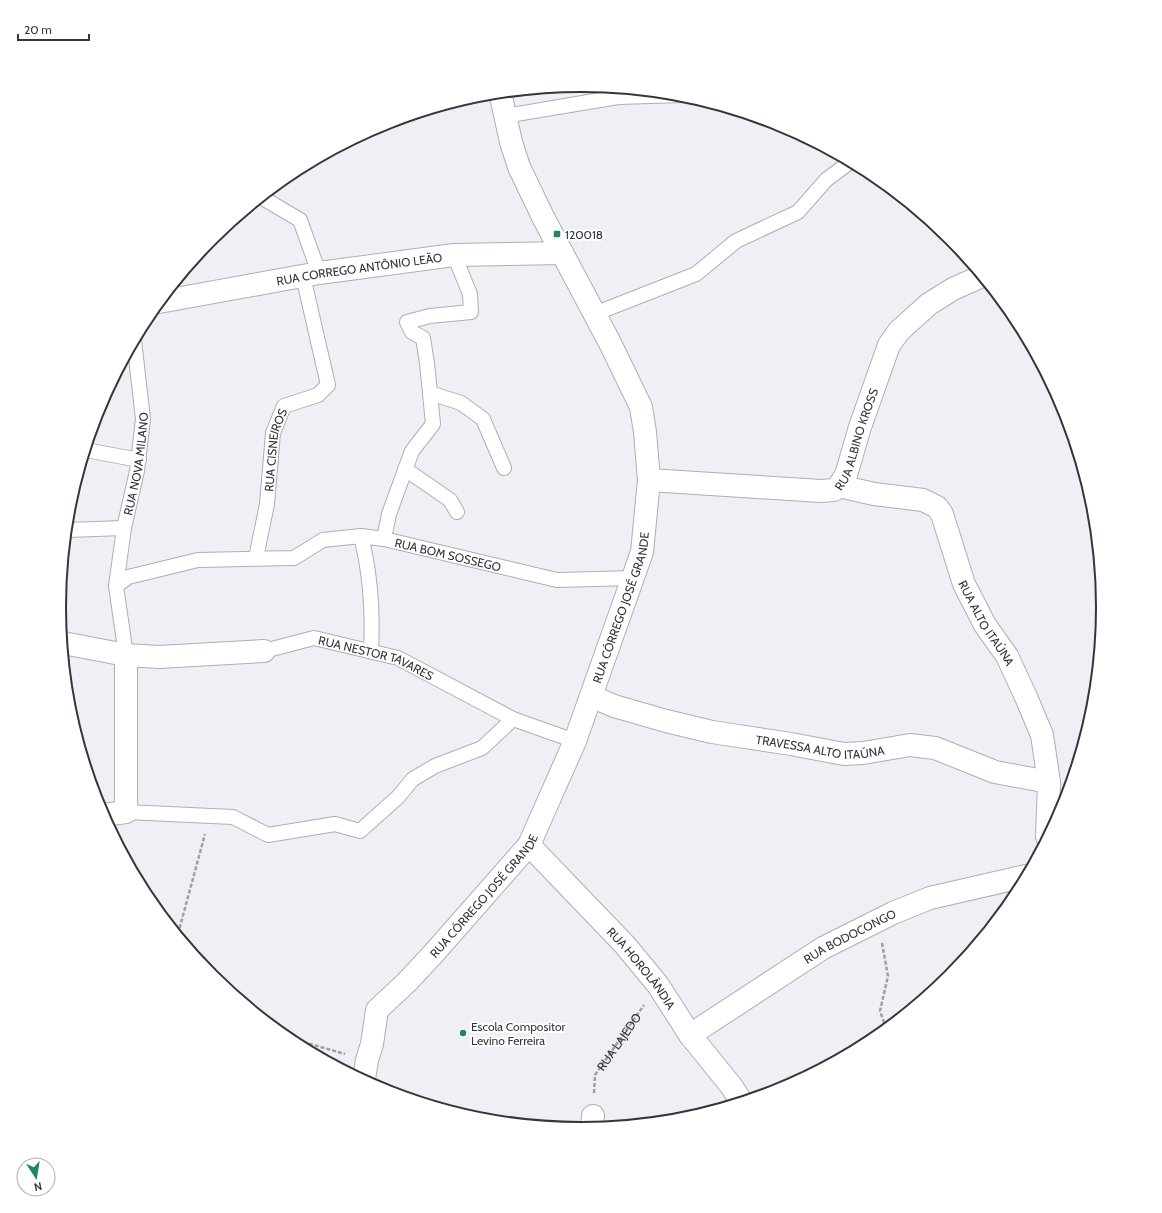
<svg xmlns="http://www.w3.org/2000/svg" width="1162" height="1213" viewBox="0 0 1162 1213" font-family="Cabin,sans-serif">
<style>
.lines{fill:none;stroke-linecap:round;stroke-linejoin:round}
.lane-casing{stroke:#adafb4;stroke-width:16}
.street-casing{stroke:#adafb4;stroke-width:24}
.path{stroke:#9fa0a5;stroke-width:2.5;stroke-dasharray:4 2;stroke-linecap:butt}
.lane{stroke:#fff;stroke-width:14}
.street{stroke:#fff;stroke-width:22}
.poi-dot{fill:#23855e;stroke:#fff;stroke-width:1.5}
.labels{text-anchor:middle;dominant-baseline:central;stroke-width:4;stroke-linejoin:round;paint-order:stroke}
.poi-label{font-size:12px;fill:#353638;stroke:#fff;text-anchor:start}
.street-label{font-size:12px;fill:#353638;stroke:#fff}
.rim{fill:none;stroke:#353638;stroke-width:2}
</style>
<rect width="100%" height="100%" fill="#eef0f6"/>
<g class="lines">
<!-- lane casing -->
<g class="lane-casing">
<g id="lane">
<path d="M505,116L618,97L684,95"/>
<path d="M261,197L300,220L319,273"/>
<path id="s2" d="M454,255L470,294L471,312L430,316L407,322L412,332L423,338L427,363L433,424L412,451L389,514L384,539L557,580L634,578"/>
<path d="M594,314L696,274L736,241L798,212L826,180L850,162"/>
<path d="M430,393L461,403L483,419L504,468"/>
<path d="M86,450L139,460"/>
<path d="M405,469L450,500L457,512"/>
<path d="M67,530L124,528"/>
<path id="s3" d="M256,558L267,504L273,433L284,406L318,395L328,385L303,276"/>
<path id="s4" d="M116,586L124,528L137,471L143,419L134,340"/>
<path id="s5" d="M264,651L314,638L398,658L513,719L575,741"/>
<path d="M371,651C373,614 370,572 361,536L384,539"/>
<path d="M126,655L116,586L128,577L198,560L294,558L323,540L361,536"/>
<path d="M126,812L233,817L268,835L335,824L360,831L398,797L413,779L435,766L482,748L513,719"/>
</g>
</g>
<!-- street casing -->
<g class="street-casing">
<g id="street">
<path id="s6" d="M159,302L319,273L454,255L562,253"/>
<path id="s7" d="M649,480L821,491L834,490L839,486L846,475L860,427L889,345L899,331L929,304L953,289L982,276"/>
<path id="s8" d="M839,486L874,494L923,500L937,507L942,514L964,584L985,625L1007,656L1026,697L1042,735L1049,782L1047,837"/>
<path d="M63,643L126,655L159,657L264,651"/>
<path id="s9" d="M591,696L614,706L666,721L712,732L791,744L844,754L863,753L910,745L935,748L995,772L1049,782"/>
<path d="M103,815L126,812V655"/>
<path id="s10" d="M529,845L625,945L658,985L690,1035L732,1087L741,1101"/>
<path id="s11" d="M690,1035L823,948L893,913L930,898L1026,876"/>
<path id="s12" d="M364,1079L367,1060L372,1044L377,1010L407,982L434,953L529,845L575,741L642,552L649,480L645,432L641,407L610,343L543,217L519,167L511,142L500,92"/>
<path d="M592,1127L593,1116"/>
</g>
</g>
<!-- path -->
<g class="path">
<path d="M178,934L205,834"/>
<path d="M882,943L888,976L880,1011L886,1028"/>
<path d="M286,1037L345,1054"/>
<path id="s1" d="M594,1093L595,1075L644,1005"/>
</g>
<!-- lane -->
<use href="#lane" class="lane"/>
<!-- street -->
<use href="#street" class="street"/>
</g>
<!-- markers -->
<g class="poi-dot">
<rect x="553" y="230" width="8" height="8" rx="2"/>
<circle cx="463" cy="1033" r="4"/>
</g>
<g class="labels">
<!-- poi labels -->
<g class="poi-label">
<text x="565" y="234">120018</text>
<text x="471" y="1026">Escola Compositor<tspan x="471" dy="14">Levino Ferreira</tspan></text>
</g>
<!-- street labels -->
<g class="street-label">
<text stroke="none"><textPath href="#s6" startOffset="203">RUA CORREGO ANTÔNIO LEÃO</textPath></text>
<text stroke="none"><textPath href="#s7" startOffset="242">RUA ALBINO KROSS</textPath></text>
<text stroke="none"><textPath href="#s3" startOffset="110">RUA CISNEIROS</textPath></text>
<text stroke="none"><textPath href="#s4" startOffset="124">RUA NOVA MILANO</textPath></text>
<text stroke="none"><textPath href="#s2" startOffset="428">RUA BOM SOSSEGO</textPath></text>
<text stroke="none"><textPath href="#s12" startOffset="550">RUA CÓRREGO JOSÉ GRANDE</textPath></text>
<text stroke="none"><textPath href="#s8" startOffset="228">RUA ALTO ITAÚNA</textPath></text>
<text stroke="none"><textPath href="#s5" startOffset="117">RUA NESTOR TAVARES</textPath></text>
<text stroke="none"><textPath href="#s9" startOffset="236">TRAVESSA ALTO ITAÚNA</textPath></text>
<text stroke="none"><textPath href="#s12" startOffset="227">RUA CÓRREGO JOSÉ GRANDE</textPath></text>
<text stroke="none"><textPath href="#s11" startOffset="188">RUA BODOCONGO</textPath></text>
<text stroke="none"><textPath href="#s10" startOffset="167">RUA HOROLÂNDIA</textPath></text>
<text stroke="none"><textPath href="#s1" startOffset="59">RUA LAJEDO</textPath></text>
</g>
</g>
<!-- crop -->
<path d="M0 0H1162V1213H0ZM66 607a515 515 0 1 1 1030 0a515 515 0 1 1-1030 0Z" fill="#fff" fill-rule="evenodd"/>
<path class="rim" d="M66 607a515 515 0 1 1 1030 0a515 515 0 1 1-1030 0Z"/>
<!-- north arrow -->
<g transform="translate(36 1177) rotate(168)"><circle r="19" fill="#ffffff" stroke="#aeafaf"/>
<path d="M0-3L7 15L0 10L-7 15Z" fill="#23855e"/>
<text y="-6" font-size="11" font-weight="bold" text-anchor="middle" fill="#353638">N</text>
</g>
<!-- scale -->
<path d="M18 34v6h71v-6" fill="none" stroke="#353638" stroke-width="2"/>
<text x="24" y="34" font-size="12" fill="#353638" stroke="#ffffff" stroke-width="3" paint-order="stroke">20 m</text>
</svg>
